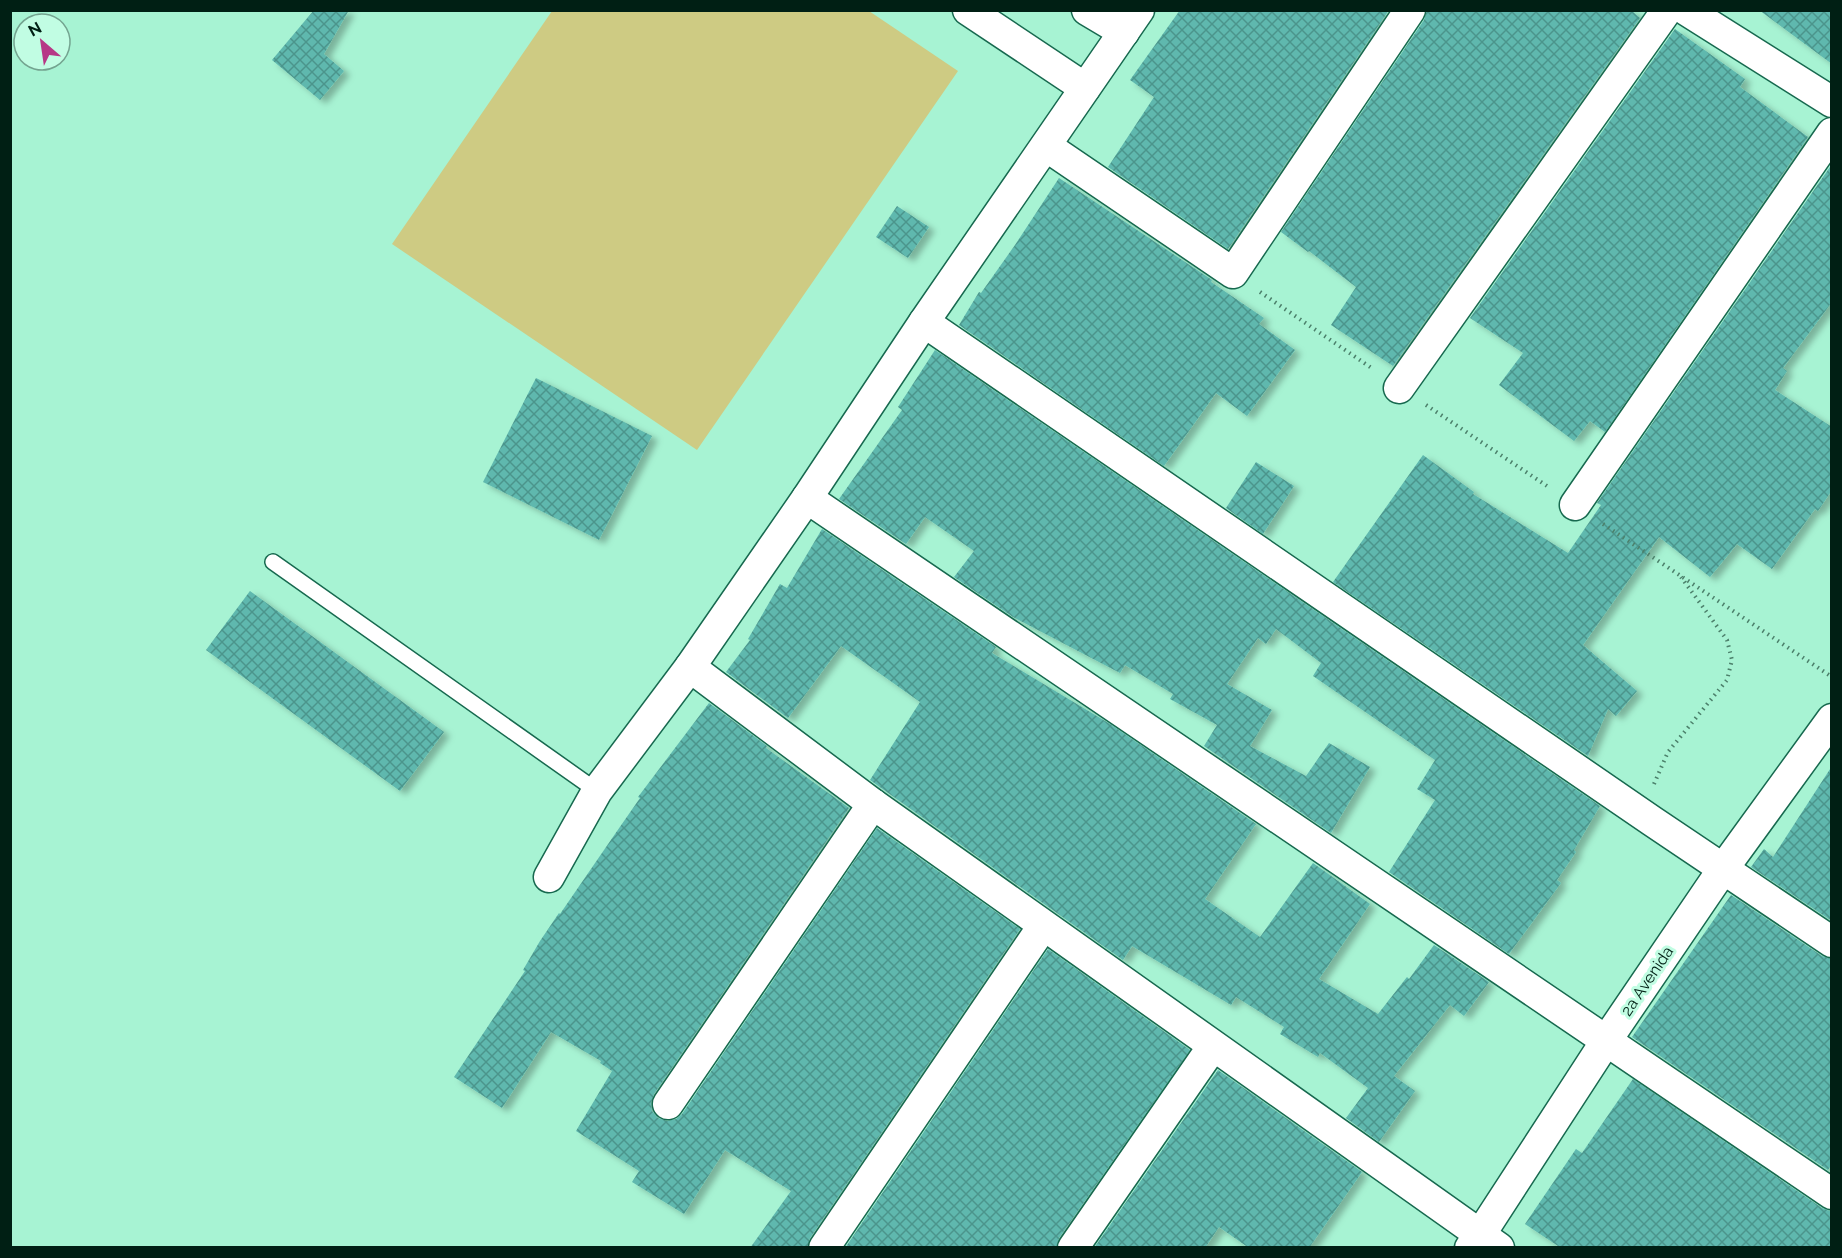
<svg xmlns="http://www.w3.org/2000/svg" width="1842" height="1258" viewBox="0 0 1842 1258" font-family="Raleway,sans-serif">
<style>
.park{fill:#cecb83}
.building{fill:url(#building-cross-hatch);filter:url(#shadow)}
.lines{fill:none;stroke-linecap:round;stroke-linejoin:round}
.service-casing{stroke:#17694f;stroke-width:18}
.minor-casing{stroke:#17694f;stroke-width:33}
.path{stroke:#4c806b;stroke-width:4;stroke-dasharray:1.5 4.5;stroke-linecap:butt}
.service{stroke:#fff;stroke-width:15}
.minor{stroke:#fff;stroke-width:30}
.labels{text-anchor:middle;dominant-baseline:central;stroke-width:6;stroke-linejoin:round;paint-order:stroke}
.street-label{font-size:16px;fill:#001f14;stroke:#c1fde3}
</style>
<defs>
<pattern id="building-cross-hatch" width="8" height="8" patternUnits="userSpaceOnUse" patternTransform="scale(1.5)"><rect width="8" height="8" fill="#5eb8ae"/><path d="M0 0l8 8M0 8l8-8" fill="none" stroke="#4b958c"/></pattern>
<filter id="shadow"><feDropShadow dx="6" dy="4" stdDeviation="3" flood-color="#0004"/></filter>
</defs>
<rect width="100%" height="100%" fill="#a7f3d3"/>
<!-- park -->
<path class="park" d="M552,11H869L958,71L697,450L392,244Z"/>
<!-- building -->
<g class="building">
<path d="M314,10H349L324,54L344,71L320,100L272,60Z"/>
<path d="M1180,10H1389L1228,249L1108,167L1154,97L1130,80Z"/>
<path d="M1427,10H1631L1640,18L1393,366L1331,325L1356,287L1309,251L1308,252L1281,232L1424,20Z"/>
<path d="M1759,10H1832V64Z"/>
<path d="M1675,29L1745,79L1740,87L1808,137L1605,432L1590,421L1574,441L1499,385L1523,353L1470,318Z"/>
<path d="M1832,164V302L1783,368L1787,371L1775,390L1832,427V490L1818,511L1815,509L1772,569L1737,544L1710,577L1659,537L1583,645L1637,691L1616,716L1608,709L1588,756L1333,582L1423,455L1474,492L1473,494L1568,553L1601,505L1597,503Z"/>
<path d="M1059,178L1212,280L1211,282L1264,318L1259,324L1295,350L1247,416L1216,393L1164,466L959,325L979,292L981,293L1015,245Z"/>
<path d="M897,206L929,227L908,258L876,237Z"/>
<path d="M935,350L1600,806L1574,850L1576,852L1557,880L1561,883L1509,954L1389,872L1435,800L1417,789L1435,760L1313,676L1321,663L1276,629L1266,644L1258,638L1227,684L1272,710L1250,746L1306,776L1329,743L1370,767L1331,833L1204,746L1217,725L1170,699L1173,694L1125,665L1120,673L1013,617L954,577L974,551L925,517L906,544L839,499L902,410L898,407Z"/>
<path d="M536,378L652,436L599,540L483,482Z"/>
<path d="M1256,462L1294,486L1263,534L1226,508Z"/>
<path d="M822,529L996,647L992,653L1110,724L1256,824L1205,899L1260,937L1313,863L1370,904L1319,979L1378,1014L1407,977L1409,979L1434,945L1489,982L1464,1016L1450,1005L1394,1076L1415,1091L1379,1142L1346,1118L1368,1088L1320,1053L1318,1057L1280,1034L1284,1027L1236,997L1231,1005L1132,946L1123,960L870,780L920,702L841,646L788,718L726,672L750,640L748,639L780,584L787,588Z"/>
<path d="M250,591L444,732L400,791L206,650Z"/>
<path d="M709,703L767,746L766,748L849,808L654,1094L651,1103L652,1111L658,1118L667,1121L676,1119L682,1114L877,828L1020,929L810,1238L807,1248H750L791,1191L725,1150L684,1214L632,1182L639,1171L576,1131L612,1071L600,1063L601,1061L551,1032L502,1108L454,1077L525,971L523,970L540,941L559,913L560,914L615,834L640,798L638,797Z"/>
<path d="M1832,766V921L1751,867L1764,849L1773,857Z"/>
<path d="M1731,895L1822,956L1832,959V1164L1828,1170L1632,1037Z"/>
<path d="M1048,949L1190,1050L1059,1238L1056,1248H845Z"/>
<path d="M1218,1070L1362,1172L1309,1248H1249L1219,1227L1205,1248H1094Z"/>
<path d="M1633,1079L1822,1208L1832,1212V1248H1561L1525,1224L1576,1149L1582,1153Z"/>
</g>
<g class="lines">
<!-- service casing -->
<g class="service-casing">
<path id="service" d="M273,562L597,791"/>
</g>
<!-- minor casing -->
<g class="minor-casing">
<g id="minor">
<path d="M968,10L1085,88"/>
<path d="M1087,10L1124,32"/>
<path d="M1686,10L1832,102"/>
<path d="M1046,146L1233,273L1410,10"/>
<path d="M924,322L1652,821L1832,942"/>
<path d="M1399,388L1667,10"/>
<path d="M807,498L1832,1194"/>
<path d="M1575,505L1832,133"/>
<path d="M690,667L873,804L1499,1248"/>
<path d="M549,877L597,791L690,667L807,498L924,322L1139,10"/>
<path d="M668,1104L873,804"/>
<path d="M824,1248L1043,926"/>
<path d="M1073,1248L1213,1046"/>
<path d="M1470,1248L1480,1235L1606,1041L1723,869L1832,719"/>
</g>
</g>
<!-- path -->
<g class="path">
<path d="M1260,292L1373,369"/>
<path d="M1426,405L1547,486"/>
<path d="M1603,524L1832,677"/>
<path d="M1654,784L1668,752L1727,680L1732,660L1727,640L1681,577"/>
</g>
<!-- service -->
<use href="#service" class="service"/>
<!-- minor -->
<use href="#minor" class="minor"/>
</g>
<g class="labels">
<!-- street labels -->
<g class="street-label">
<text transform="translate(1647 981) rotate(-56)">2a Avenida</text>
</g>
</g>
<!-- border -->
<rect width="1842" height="1258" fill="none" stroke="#001f14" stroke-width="24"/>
<!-- north arrow -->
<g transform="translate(42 42) rotate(331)"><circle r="28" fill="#c1fde3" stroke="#74a490" stroke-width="1.5"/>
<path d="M0-4.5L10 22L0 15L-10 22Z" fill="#b63886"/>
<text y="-9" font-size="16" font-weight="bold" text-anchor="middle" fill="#001f14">N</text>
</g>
</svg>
